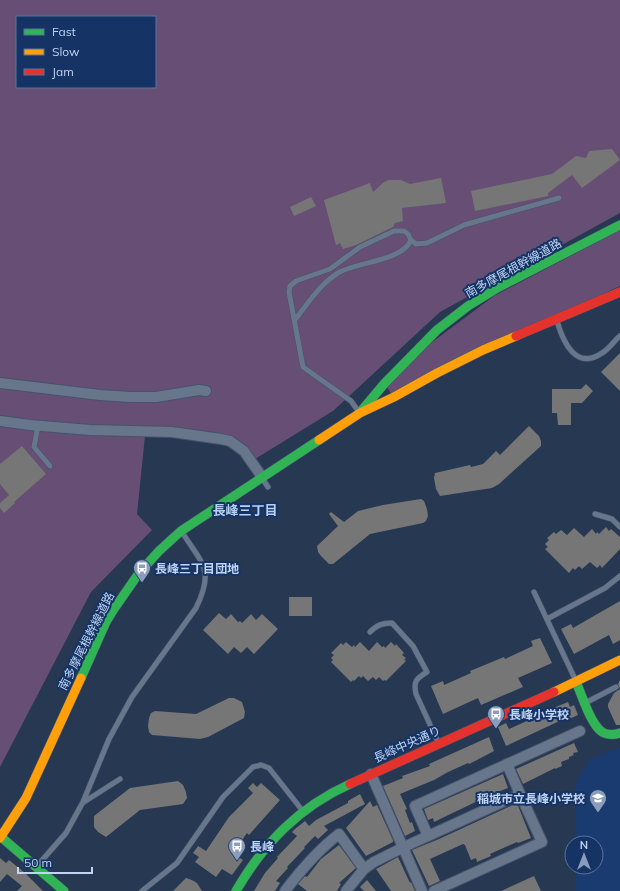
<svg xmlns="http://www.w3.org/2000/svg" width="620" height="891" viewBox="0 0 620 891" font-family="Mulish,'Noto Sans JP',sans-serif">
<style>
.built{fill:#1a3b70}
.green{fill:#674e74;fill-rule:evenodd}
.building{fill:#767676}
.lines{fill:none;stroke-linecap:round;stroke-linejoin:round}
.lane-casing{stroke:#45546b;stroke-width:6}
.street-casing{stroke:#45546b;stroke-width:12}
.fast-casing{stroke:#45546b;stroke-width:10}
.slow-casing{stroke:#45546b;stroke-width:10}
.jam-casing{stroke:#45546b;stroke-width:10}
.lane{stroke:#68768b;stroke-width:5}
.street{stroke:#68768b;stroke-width:10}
.fast{stroke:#30b455;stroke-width:9}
.slow{stroke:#ff9f0a;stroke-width:9}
.jam{stroke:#e5322d;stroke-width:9}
.labels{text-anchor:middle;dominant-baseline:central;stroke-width:4;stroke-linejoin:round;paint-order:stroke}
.street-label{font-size:12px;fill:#c1d4f3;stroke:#153465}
.poi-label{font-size:12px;font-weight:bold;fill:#c1d4f3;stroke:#153465;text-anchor:start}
.neighbourhood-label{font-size:13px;font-weight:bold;fill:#b9d1f5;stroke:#153465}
</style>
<rect width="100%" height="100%" fill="#273853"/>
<!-- built -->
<path class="built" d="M620,747V891H576V867H596V843H576V783L589,760Z"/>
<!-- green -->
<g class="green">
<path d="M0,0H620V213L440,312L333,411L255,459C252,454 250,449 246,446C226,428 172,428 146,426L137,514L152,530L91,592L0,767ZM17,17H155V87H17Z"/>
<path d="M620,230V286L391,394L387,387L431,343L494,296Z"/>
</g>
<!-- building -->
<g class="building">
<path d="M612,149L620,160L582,188L572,175L548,193V196L475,211L471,191L552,174L576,156L586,158L589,151Z"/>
<path d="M441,178L446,203L402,208L403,221L395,223L393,227L356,245L343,249L340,243L336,245L324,200L370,183L373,192L384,182L389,180H401L410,184Z"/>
<path d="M311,197L316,206L294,216L290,207Z"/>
<path d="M620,353V391L601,372Z"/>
<path d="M586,384L593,391L582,403H571V425H558L557,413H552V389H581Z"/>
<path d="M529,426L539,436L541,441V446L499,484L492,488L440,496L436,489L434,478L435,473L470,465L471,467L483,464L496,451L500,455Z"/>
<path d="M22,446L46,474L14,502L15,503L4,513L0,508V503L9,495L0,484V464Z"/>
<path d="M421,499L424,501L427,509L428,516L426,521L423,523L370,534L333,564H329L321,556L318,552L317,546L338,526L329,514L331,512L344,522L358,511L383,505Z"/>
<path d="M606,527L609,531L611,529L620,537V549L602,568L600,565L597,568L590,562L582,569L579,566L575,570L573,568L569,573L545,549L548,547L545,544L549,540L547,538L554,532L556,534L561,530L567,535L574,528L584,537L592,529L596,534L597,532L599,534Z"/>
<rect x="289" y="597" width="23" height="19"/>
<path d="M620,601V640L613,644L609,635L574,654L561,629L571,624L573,628Z"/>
<path d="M219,613L226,619L231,614L238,622L240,621L242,623L251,614L256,620L262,614L278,629L254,654L247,647L241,653L234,647L228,654L203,630Z"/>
<path d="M540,638L552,663L518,678L523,687L481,705L478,698L443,714L431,686L443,681L444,685L471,673L470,671L504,657L505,659L533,646L531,641Z"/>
<path d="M346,642L352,647L354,645L355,647L360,642L369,651L377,642L382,647L384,646L385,648L391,642L395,646L396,644L404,653L402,655L406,658L404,660L406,661L386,681L385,680L383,681L379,677L376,680L373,677L368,681L363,676L361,678L359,676L354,681L353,680L351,682L331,662L333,660L331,658L334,655L331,653L341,643L343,645Z"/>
<path d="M620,680V725H616L608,707V704L614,693L620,689L618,684Z"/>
<path d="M229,698H234L242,702L245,712L244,718L208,737L200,739L152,735L149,732L148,726L149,718L151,713L155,711L196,714Z"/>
<path d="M568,702L570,707L574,705L578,715L567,720L566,718L506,746L498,727L506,723L509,729L527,721L526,719Z"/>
<path d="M489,737L494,751L475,761L469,764L468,763L448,772L434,780L400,794L407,809L405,810L410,823L412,822L415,831L405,836L383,786L403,778L402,776L430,766L429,764Z"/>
<path d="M574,743L578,752L573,753L574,755L569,757V759L561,762L562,766L555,769V768L523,784L516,769Z"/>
<path d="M503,774L508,788L490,795L434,822L433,818L428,820L424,809Z"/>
<path d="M178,781L183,785L186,792L187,798L183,804L140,810L106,837L98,832L94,827V816L130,788Z"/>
<path d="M253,783L257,787L261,783L280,800L249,835L247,833L233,853L243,860L232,875L222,869L216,877L195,862L199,857L193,853L198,846L206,851L229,817L253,793L248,788Z"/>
<path d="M360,794L365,804L324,826L328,830L318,839L315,836L304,847L305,848L287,867L288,868L276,881L280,883L275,891H254L265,873L278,858L277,857L297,836L292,832L295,829L305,821L309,826L316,820L348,803V801Z"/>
<path d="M370,801L373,807L377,805L393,840V842L366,856L346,828Z"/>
<path d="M517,803L531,838L518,843L517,842L490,854L491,856L477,862L476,858L471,860L465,845L463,844L430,859L440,881L429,886L412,850L439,839Z"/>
<path d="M339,845L356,868L339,883L341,884L337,891H307L298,884L305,876L307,877L321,859Z"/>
<path d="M398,857L410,883L411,882L415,891H391L376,869Z"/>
<path d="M0,858L6,863L9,860L25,873L43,891H17L22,886L7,874L0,882Z"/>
<path d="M534,876L541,891H501Z"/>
<path d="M186,878L192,880L197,883L202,891H173Z"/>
<path d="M367,880L376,891H364L360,887Z"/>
</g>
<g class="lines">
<!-- lane casing -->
<g class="lane-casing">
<g id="lane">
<path d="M411,240L416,244L427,243L464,225L559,198"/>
<path d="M295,320C308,303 320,284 338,273C356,262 403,261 411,240L408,234L404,231H394L360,247L330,269L296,281L290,286L289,292L303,367L351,401L359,412"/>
<path d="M557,321C563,342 576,371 602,353C609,349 614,341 620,336"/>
<path d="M38,426L34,447L50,466"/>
<path d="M262,478L268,487"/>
<path d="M595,514L612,519L620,527"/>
<path d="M534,592L576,681"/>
<path d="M547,619L605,588L620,576"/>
<path d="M370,632C377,625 382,623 392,623L413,646L427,672C417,678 413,681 416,694L438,742"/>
<path d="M587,702L616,687"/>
<path d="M84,802L120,779"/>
<path d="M37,866L66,833L83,802L109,739L132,697L196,608C215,569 202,564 182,532"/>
<path d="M142,891L177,863L223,797L253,767L261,765L269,768L302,810"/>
</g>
</g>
<!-- street casing -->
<g class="street-casing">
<g id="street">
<path d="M0,383L100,395L130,397H156L199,390L206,391"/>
<path d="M0,421L30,425L90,430L172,432L221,439L230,441L244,451L262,477"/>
<path d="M507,764L520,794"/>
<path d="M371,774L422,891"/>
<path d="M428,836L415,806L580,731"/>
<path d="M285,891C301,870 318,850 339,834L364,869"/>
<path d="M346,891L364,869L374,862L404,847L520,794L542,842L434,891"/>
</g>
</g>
<!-- fast casing -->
<g class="fast-casing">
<g id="fast">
<path d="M363,409L384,384L437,330L468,306L499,287L620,225"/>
<path d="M81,678L106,622L114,609L139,573L159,551L181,531L319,440"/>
<path d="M576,682C582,695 590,723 602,732C607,735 614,735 620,733"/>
<path d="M1,837L64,891"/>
<path d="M236,891C264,843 299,807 350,784"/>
</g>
</g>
<!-- slow casing -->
<g class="slow-casing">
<g id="slow">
<path d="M319,440L360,413L394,397L437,373L483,350L516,336"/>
<path d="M554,692L620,660"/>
<path d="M0,838L26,798L81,678"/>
</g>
</g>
<!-- jam casing -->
<g class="jam-casing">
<g id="jam">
<path d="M516,336L620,292"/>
<path d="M350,784L554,692"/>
</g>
</g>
<!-- lane -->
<use href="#lane" class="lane"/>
<!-- street -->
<use href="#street" class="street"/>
<!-- fast -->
<use href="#fast" class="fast"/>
<!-- slow -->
<use href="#slow" class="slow"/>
<!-- jam -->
<use href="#jam" class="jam"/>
</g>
<!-- icons -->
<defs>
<g id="bus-pin" transform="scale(0.9)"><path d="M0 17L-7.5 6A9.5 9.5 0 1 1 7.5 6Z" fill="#8b9dbb" stroke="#153465"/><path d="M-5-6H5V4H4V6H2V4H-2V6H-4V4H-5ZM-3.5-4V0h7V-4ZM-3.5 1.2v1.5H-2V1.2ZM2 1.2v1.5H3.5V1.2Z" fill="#fff"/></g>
<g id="school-pin" transform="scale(0.9)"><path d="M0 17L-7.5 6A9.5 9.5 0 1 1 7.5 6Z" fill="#8b9dbb" stroke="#153465"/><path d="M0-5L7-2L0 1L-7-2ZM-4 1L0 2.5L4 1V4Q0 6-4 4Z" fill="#fff"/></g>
</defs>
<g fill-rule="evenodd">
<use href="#bus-pin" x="142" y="568"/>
<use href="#bus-pin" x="496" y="714"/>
<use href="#school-pin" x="598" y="798"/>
<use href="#bus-pin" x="237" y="846"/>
</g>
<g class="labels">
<!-- street labels -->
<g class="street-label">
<text transform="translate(513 268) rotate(-29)">南多摩尾根幹線道路</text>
<text transform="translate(86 641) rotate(-63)">南多摩尾根幹線道路</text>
<text transform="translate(407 744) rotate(-24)">長峰中央通り</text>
</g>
<!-- poi labels -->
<g class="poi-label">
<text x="155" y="568">長峰三丁目団地</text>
<text x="509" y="714">長峰小学校</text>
<text x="585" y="798" text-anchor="end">稲城市立長峰小学校</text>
<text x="250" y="846">長峰</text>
</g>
<!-- neighbourhood labels -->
<g class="neighbourhood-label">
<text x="245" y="510">長峰三丁目</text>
</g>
</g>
<!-- legend -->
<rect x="16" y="16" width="140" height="72" fill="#153465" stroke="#5a749e"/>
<rect x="24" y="29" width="20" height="6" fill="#30b455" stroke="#5a749e"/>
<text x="52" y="36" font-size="12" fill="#c1d4f3">Fast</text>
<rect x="24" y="49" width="20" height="6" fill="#ff9f0a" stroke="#5a749e"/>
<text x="52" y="56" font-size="12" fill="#c1d4f3">Slow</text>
<rect x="24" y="69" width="20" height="6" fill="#e5322d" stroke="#5a749e"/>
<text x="52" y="76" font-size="12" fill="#c1d4f3">Jam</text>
<!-- north arrow -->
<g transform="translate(584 855)"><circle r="19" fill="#153465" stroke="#5a749e"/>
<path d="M0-3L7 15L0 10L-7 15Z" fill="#8b9dbb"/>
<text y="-6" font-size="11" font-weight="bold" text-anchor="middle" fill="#c1d4f3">N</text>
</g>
<!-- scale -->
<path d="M18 867v6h74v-6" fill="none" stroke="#c1d4f3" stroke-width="2"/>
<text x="24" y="867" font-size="12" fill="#c1d4f3" stroke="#153465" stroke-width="3" paint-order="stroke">50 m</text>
</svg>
